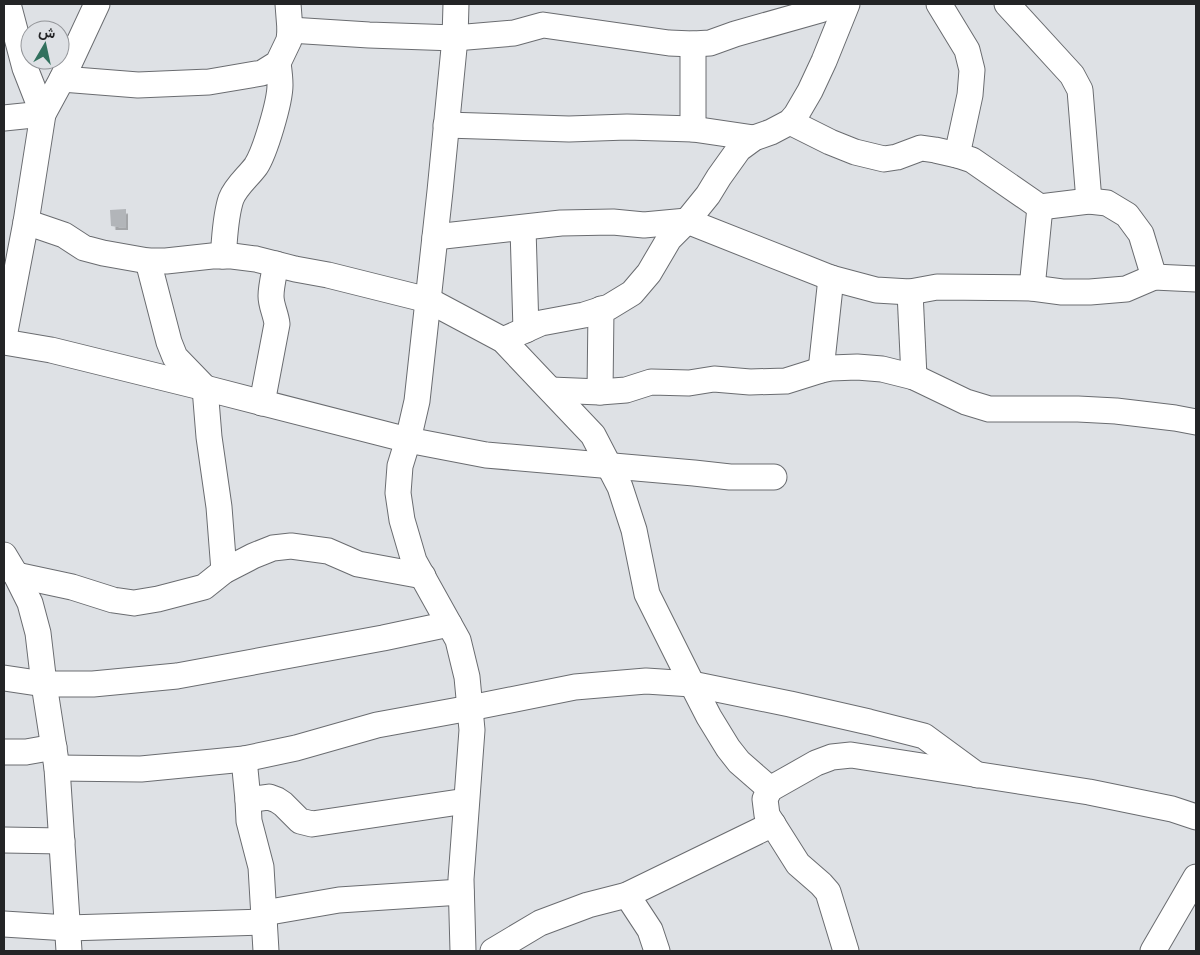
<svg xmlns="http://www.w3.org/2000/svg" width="1200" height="955" viewBox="0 0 1200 955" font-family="Quicksand,Vazirmatn,sans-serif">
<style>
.building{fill:#b2b5b9;filter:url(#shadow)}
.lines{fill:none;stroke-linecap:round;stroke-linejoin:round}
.minor-casing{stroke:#6a6c70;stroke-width:27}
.minor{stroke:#fff;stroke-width:25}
</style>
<defs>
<filter id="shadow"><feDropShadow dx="4.5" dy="4.5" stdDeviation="0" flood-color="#0004"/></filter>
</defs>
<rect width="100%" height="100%" fill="#dee1e5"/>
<!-- building -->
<path class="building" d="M126,209V228L111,226L110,210Z"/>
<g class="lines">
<!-- minor casing -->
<g class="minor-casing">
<g id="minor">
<path d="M456,4L455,38L440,191L417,401L408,440L400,466L398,493L402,520L414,561L458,640L467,677L472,730L461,879L463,951"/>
<path d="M939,4L967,50L972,70L970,95L957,155"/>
<path d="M1007,4L1072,75L1080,90L1089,201"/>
<path d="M290,30L369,35L455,38L514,33L543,25L669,43L693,44L710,43L735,34L820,10L834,4"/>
<path d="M693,44V129"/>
<path d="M62,79L138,85L209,82L262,73L278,63L289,40L290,30L288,4"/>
<path d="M4,118L43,114L62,79L97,4"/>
<path d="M790,122L830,142L855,152L884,159L897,157L921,148L935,150L957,155L972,160L1040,207L1089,201L1107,203L1127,215L1141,234L1154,277"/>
<path d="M446,125L569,129L627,127L693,129L754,138"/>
<path d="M26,222L64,235L84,248L103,253L148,261H166L212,256H232L256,259L295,269L328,275L428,300L503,340L593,435L620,487L634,530L647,594L692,684L709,717L728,748L739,762L770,789"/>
<path d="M523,228L526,330"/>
<path d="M435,237L561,223L613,222L644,225L687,221L831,278L876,290L910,292L937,287L1032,288L1062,292H1090L1126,289L1154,277L1196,279"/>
<path d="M223,256C225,238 225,217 231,199C236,186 248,177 256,166C265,152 280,102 280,85C280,78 279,70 278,63"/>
<path d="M148,261L169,342L175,357L205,388L209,437L219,507L224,571"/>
<path d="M1032,288L1040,207"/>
<path d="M910,292L914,377"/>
<path d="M4,337L26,222L43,114L25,68L8,4"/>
<path d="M503,340L541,323L584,315L609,307L632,293L649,273L669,239L687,221L708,195L719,177L739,149L754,138L771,132L790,122L796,115L810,91L824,61L847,4"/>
<path d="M4,342L51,350L205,388L408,440L486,455L694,473L730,477H774"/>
<path d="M821,370L831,278"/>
<path d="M551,390L600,392L626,390L651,382L689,383L714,379L750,382L786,381L821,370L831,368L857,367L882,369L914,377L966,402L989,409H1078L1116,411L1175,418L1196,422"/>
<path d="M600,392L601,309"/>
<path d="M262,403L277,324C276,314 271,306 271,296C271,286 274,275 276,264"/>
<path d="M4,555L16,575L30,603L38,633L44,684L57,768L69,951"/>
<path d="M16,575L72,587L113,600L134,603L158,599L204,587L224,571L253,556L273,548L291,546L328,551L358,564L423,576"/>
<path d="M4,678L44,684H93L177,676L383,638L449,624"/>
<path d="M4,752H26L54,747"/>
<path d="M244,759L248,800L249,821L261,867L266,951"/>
<path d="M57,768L141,769L244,759L296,748L377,725L470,708L575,687L646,681L692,684L790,704L869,722L924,736L977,775"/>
<path d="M248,800L269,797L277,800L283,804L300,821L312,824L466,801"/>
<path d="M4,840L62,841"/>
<path d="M627,895L650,930L657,951"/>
<path d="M264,913L339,900L461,892"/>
<path d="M4,924L68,928L264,922"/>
<path d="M493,951L540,923L588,905L627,895L773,824"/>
<path d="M846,951L828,892L821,884L798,864L767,815L765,799L770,789L816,763L832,757L851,755L1089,792L1172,809L1196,817"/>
<path d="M1153,951L1196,877"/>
</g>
</g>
<!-- minor -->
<use href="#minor" class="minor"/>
</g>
<!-- border -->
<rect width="1200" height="955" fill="none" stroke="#232426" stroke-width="10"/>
<!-- north arrow -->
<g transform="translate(45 45) rotate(9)"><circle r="24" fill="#dee1e5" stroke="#939599"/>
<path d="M0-4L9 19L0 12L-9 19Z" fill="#32715e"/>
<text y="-8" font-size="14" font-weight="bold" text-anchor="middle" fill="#232426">ش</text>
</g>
</svg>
